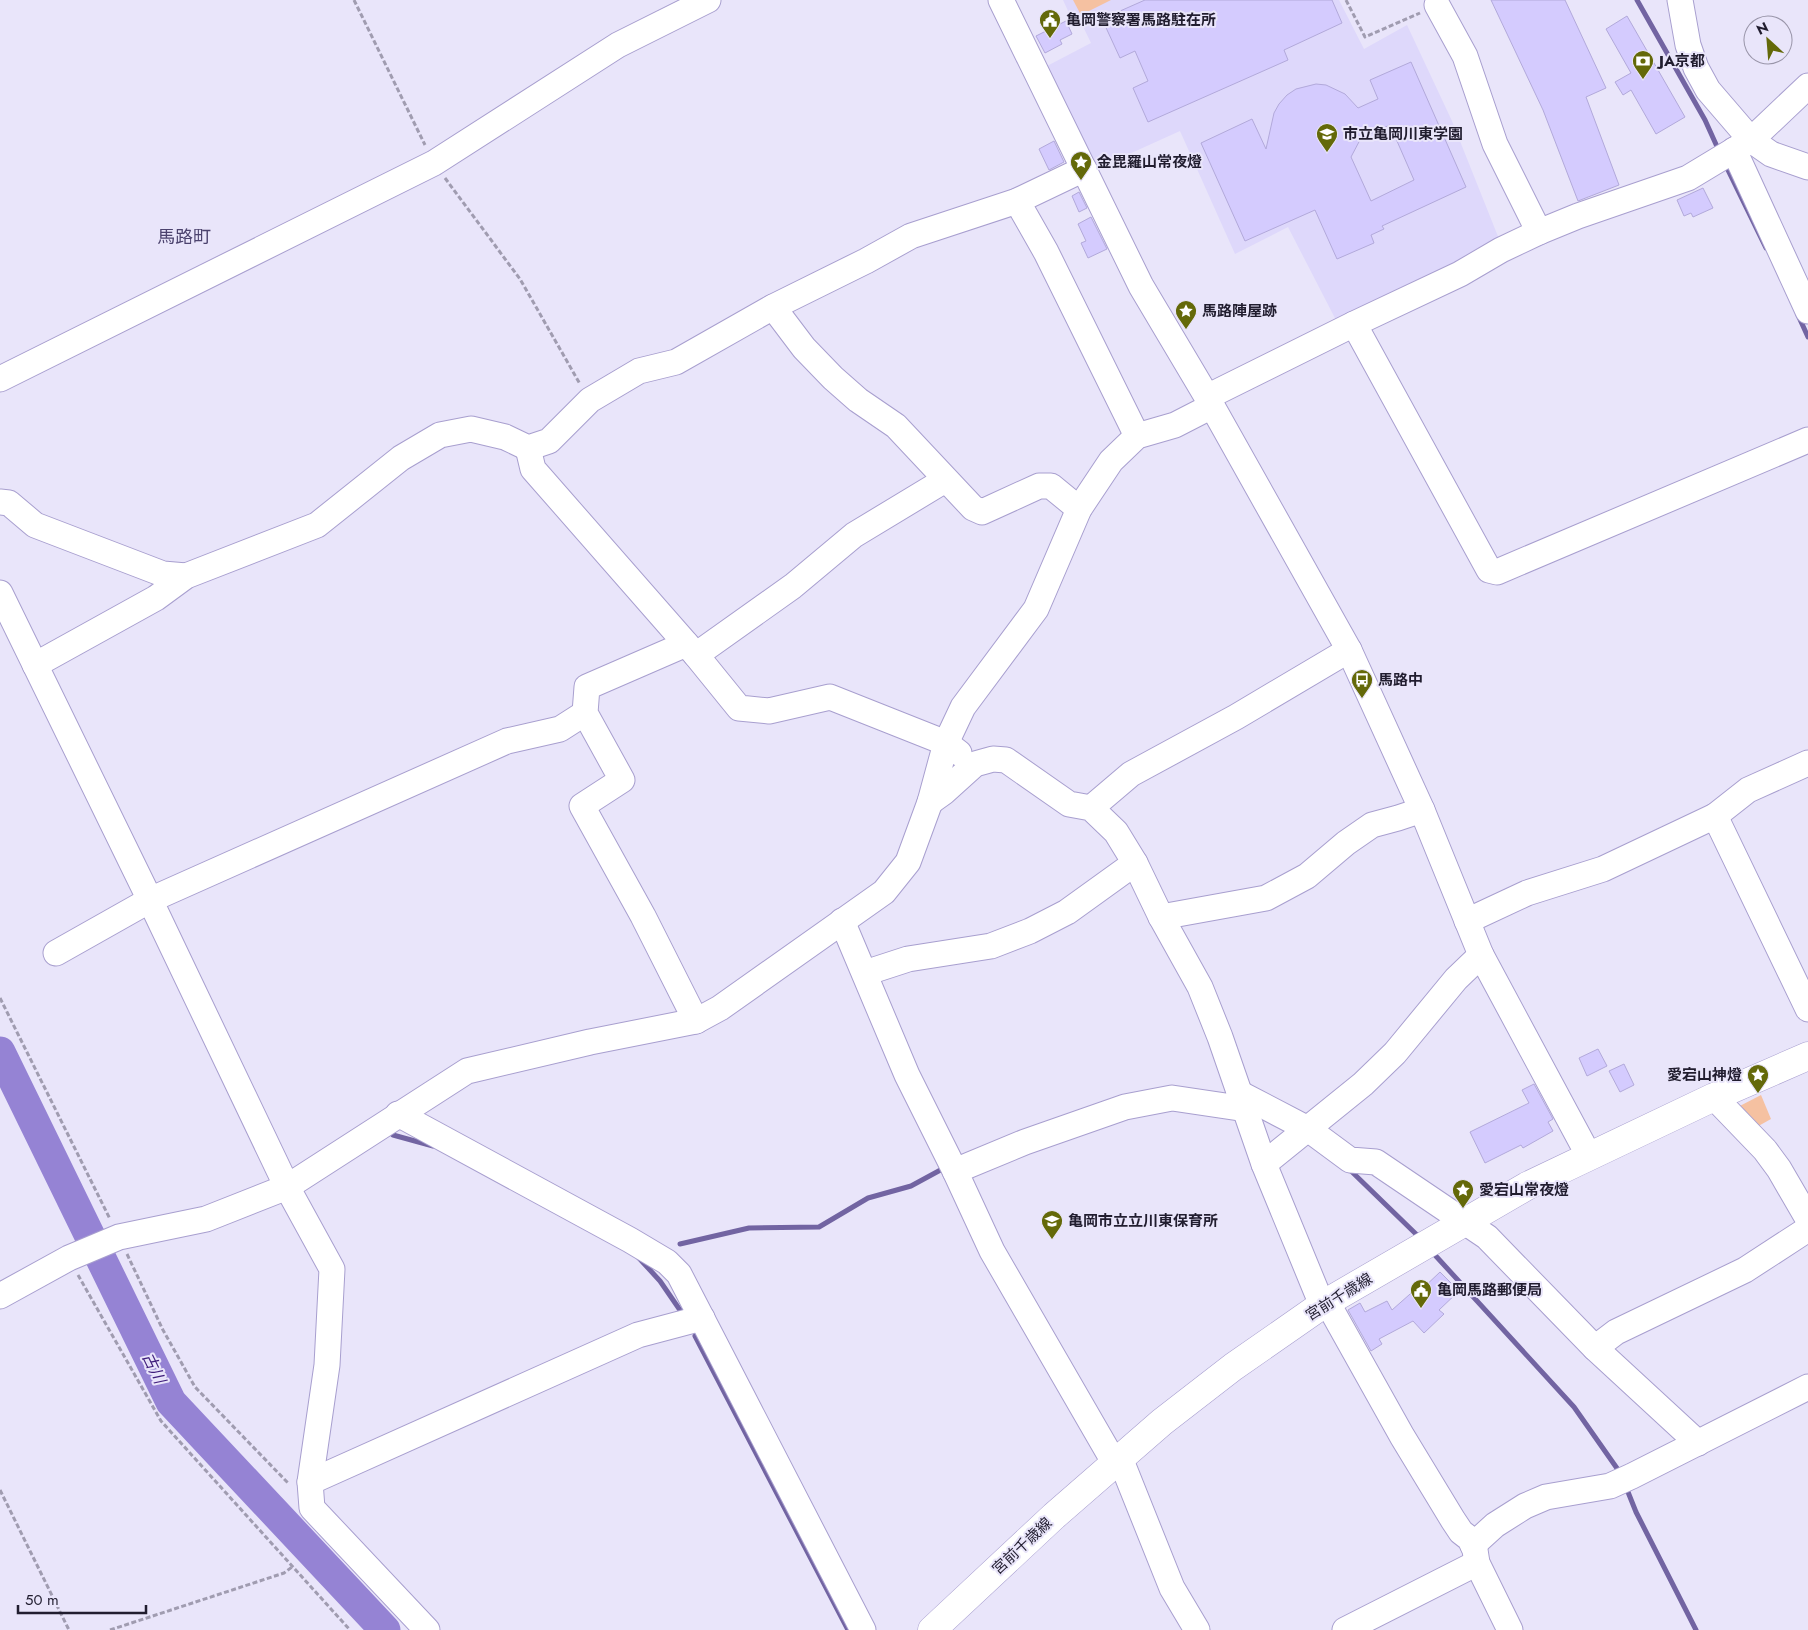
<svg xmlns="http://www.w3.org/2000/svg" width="1808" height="1630" viewBox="0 0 1808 1630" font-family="Jost,'Noto Sans JP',sans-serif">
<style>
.built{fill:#ded8fb}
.green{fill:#f5c1a1}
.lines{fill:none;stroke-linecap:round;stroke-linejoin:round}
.stream{stroke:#7264a2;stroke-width:5}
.river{stroke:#9583d4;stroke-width:31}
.building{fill:#d4cbfe;stroke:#b2a9da;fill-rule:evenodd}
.minor-casing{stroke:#a89fcf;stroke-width:27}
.major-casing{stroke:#a89fcf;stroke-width:29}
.path{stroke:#a09cb0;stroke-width:3;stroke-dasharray:5 2.5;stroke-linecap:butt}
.minor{stroke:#fff;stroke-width:25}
.major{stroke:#fff;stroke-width:28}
.labels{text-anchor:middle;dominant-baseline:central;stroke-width:4;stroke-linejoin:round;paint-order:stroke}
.poi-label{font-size:15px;font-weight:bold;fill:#211d2f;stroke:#e9e5fa;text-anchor:start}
.street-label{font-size:15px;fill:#211d2f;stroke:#e9e5fa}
.water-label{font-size:16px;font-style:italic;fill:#3f1d7b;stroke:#e9e5fa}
.quarter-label{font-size:18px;fill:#4c436e;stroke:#e9e5fa}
</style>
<rect width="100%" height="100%" fill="#e9e5fa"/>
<!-- built -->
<path class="built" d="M1063,0H1339L1364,49L1407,25L1452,121L1499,239L1338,324L1288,227L1235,254L1180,131L1096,169L1047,66L1091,43L1075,10L1069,13Z"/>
<!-- green -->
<g class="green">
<path d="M1073,0H1111L1081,15Z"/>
<path d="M1761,1095L1771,1119L1753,1129L1734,1109Z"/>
</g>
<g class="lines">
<!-- stream -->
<g class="stream">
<path d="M1637,0L1705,120L1719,151"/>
<path d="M1726,166L1766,248"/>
<path d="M1798,315L1808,337"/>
<path d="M393,1135L433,1146"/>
<path d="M1348,1168L1417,1235"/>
<path d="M680,1244L749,1228L819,1227L868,1198L911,1186L946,1167"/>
<path d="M1434,1254L1574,1407L1621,1474"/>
<path d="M638,1257L660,1281L682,1313"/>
<path d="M695,1336L848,1630"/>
<path d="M1626,1487L1636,1512L1696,1630"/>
</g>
<!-- river -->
<path class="river" d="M0,1052L171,1402L385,1630"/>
</g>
<!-- building -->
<g class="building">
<path d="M1145,0H1332L1342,23L1284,50L1288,60L1148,122L1133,88L1148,81L1135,51L1120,58L1102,19Z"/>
<path d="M1491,0H1565L1606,88L1586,97L1619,185L1578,201L1543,110Z"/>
<path d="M1627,16L1685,117L1656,134L1631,90L1623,95L1615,82L1631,73L1606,29Z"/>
<path d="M1066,21L1072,34L1060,40L1062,44L1045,53L1036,36Z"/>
<path d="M1411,62L1466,187L1382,226L1384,229L1371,235L1374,243L1337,259L1315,210L1245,241L1201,143L1252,119L1266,149L1274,113L1279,104L1287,95L1296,89L1316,84L1326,85L1345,94L1358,108L1378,99L1370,80ZM1390,125L1414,180L1371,201L1351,157L1361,138Z"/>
<path d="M1054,141L1064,162L1049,170L1039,149Z"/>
<path d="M1703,188L1713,208L1693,217L1691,213L1684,216L1677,200Z"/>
<path d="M1079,192L1087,208L1079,212L1072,196Z"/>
<path d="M1091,217L1107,249L1088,258L1081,243L1086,241L1078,224Z"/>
<path d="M1598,1049L1607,1066L1587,1076L1579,1058Z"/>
<path d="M1624,1064L1634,1085L1620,1092L1609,1071Z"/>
<path d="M1534,1084L1553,1119L1548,1122L1553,1131L1523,1148L1521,1145L1485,1163L1470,1132L1529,1103L1522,1090Z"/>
<path d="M1440,1272L1459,1291L1439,1310L1444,1314L1424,1333L1413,1321L1379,1339L1382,1344L1371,1351L1348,1310L1360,1303L1365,1312L1387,1301L1392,1310L1418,1287L1421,1290Z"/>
</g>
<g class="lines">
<!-- minor casing -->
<g class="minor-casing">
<g id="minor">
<path d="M1001,0L1141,286L1207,397L1349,650L1422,810L1481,955L1589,1156"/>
<path d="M1680,0L1688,45L1696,68L1708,90L1751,140L1771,154L1808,167"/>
<path d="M1437,5L1465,56L1495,144L1539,232"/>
<path d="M1734,150L1808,311"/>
<path d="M1017,201L1046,252L1137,436"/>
<path d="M773,307L804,348L833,378L858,400L896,426L973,508L982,512L1039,486H1051L1079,509"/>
<path d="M1354,324L1489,570L1497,572L1808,440"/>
<path d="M0,379L434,163L618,45L708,0"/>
<path d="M1207,397L1354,324L1460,274L1501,250L1539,232L1578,216L1688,178L1751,140L1808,86"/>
<path d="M528,448L533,469L696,655L739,708L769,711L830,697L946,743L959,753"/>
<path d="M0,502L9,503L35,525L163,574L186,576"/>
<path d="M0,593L150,900L287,1187L332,1269L327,1365L310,1482L312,1508L427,1630"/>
<path d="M686,644L587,687L585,713L622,780L582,806L643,916L696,1021"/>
<path d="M696,655L793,586L854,535L945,480"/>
<path d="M35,665L156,598L186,576L317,525L401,458L440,435L471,429L505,437L528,448L549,441L590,400L639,371L676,362L773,307L866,261L911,236L1017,201L1084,169"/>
<path d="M930,802L944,792L975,764L993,759L1006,760L1069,804L1091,808L1116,832L1135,863L1161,917L1200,987L1220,1037L1264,1164L1322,1305"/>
<path d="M1091,808L1131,774L1236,717L1349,650"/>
<path d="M1715,816L1808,1009"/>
<path d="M1161,917L1266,898L1307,876L1346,843L1372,825L1398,818L1422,810"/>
<path d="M842,921L907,1075L955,1171L992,1251L1114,1462"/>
<path d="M1467,921L1527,893L1603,869L1715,816L1748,790L1808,763"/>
<path d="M56,953L150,900L507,741L560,729L585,713"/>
<path d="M865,973L908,959L991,946L1030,931L1067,912L1135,863"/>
<path d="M1239,1093L1308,1129L1350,1160L1376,1162L1487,1237L1595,1348L1698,1443"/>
<path d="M1714,1097L1765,1150L1779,1169L1808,1219"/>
<path d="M398,1114L630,1240L667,1262L679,1274L863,1630"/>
<path d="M1264,1164L1363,1084L1395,1053L1456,979L1481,955"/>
<path d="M955,1171L1025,1142L1125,1107L1172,1098L1246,1109"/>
<path d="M0,1296L69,1258L119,1237L206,1219L287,1187L467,1071L590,1042L696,1021L720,1008L884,892L908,862L930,802L946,743L963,707L1036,609L1079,509L1111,461L1137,436L1175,425L1212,406"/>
<path d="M1327,1302L1402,1436L1453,1520L1461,1532L1470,1539L1475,1550L1477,1563L1510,1630"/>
<path d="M1595,1348L1616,1332L1745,1270L1808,1229"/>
<path d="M1120,1458L1172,1588L1197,1630"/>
<path d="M310,1482L638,1335L702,1318"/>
<path d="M1473,1545L1495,1525L1525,1506L1546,1497L1610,1486L1632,1476L1808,1387"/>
<path d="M1345,1630L1477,1563"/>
</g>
</g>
<!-- major casing -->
<g class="major-casing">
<path id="major" d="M932,1630L1054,1516L1162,1422L1233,1367L1322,1305L1527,1186L1714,1097L1808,1056"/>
</g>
<!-- path -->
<g class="path">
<path d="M354,0L425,145"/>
<path d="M1346,0L1365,37L1420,13"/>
<path d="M445,178L520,279L580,384"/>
<path d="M0,998L110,1219"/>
<path d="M127,1254L163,1330L195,1387L289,1484"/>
<path d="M78,1275L161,1421L350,1630"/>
<path d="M0,1490L69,1630"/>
<path d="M110,1630L284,1573L292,1567"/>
</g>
<!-- minor -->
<use href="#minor" class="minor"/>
<!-- major -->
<use href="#major" class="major"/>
</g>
<!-- icons -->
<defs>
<g id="civic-pin" transform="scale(1.125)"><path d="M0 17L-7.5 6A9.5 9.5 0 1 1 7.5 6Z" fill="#646909" stroke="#e9e5fa"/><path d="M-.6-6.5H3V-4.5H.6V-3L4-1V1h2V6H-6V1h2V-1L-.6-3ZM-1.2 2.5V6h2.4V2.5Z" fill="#fff"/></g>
<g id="bank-pin" transform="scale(1.125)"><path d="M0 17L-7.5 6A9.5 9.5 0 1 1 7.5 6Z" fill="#646909" stroke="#e9e5fa"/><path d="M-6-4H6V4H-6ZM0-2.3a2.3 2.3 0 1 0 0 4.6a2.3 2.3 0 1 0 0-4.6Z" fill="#fff"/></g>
<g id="school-pin" transform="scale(1.125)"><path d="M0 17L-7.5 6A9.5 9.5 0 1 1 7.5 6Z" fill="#646909" stroke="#e9e5fa"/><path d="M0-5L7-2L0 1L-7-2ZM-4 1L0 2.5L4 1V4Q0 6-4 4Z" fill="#fff"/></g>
<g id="sight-pin" transform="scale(1.125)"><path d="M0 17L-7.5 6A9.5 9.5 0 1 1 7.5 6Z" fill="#646909" stroke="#e9e5fa"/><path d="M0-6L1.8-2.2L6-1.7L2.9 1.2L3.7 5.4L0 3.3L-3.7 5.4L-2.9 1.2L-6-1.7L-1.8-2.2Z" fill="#fff"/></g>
<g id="bus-pin" transform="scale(1.125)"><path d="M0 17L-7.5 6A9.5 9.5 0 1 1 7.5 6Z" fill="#646909" stroke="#e9e5fa"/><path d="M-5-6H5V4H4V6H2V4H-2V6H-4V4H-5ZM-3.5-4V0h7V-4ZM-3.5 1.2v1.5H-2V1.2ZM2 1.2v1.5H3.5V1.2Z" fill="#fff"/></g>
</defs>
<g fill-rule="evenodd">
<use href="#civic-pin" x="1050" y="20"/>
<use href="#bank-pin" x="1643" y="61"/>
<use href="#school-pin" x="1327" y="134"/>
<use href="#sight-pin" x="1081" y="162"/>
<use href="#sight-pin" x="1186" y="311"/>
<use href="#bus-pin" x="1362" y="680"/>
<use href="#sight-pin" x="1758" y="1075"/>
<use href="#sight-pin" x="1463" y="1190"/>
<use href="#school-pin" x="1052" y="1221"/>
<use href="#civic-pin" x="1421" y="1290"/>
</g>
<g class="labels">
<!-- poi labels -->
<g class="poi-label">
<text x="1066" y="20">亀岡警察署馬路駐在所</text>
<text x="1659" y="61">JA京都</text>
<text x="1343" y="134">市立亀岡川東学園</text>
<text x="1097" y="162">金毘羅山常夜燈</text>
<text x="1202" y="311">馬路陣屋跡</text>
<text x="1378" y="680">馬路中</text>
<text x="1742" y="1075" text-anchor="end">愛宕山神燈</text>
<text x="1479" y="1190">愛宕山常夜燈</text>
<text x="1068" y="1221">亀岡市立立川東保育所</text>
<text x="1437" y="1290">亀岡馬路郵便局</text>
</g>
<!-- street labels -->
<g class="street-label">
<text transform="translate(1339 1297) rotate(-32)">宮前千歳線</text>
<text transform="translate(1022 1546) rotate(-43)">宮前千歳線</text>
</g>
<!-- water labels -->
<g class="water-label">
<text transform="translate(154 1368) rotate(64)">古川</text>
</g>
<!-- quarter labels -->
<g class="quarter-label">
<text x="184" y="237">馬路町</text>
</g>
</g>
<!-- north arrow -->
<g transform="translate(1768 40) rotate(334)"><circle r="24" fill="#e9e5fa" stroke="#9995a9"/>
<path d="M0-4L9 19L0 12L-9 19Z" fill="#646909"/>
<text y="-8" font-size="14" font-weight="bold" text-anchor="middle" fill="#211d2f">N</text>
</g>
<!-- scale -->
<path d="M18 1605v8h128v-8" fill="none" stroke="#211d2f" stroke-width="2.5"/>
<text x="25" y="1605" font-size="15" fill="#211d2f" stroke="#e9e5fa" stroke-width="4" paint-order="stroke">50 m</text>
</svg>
